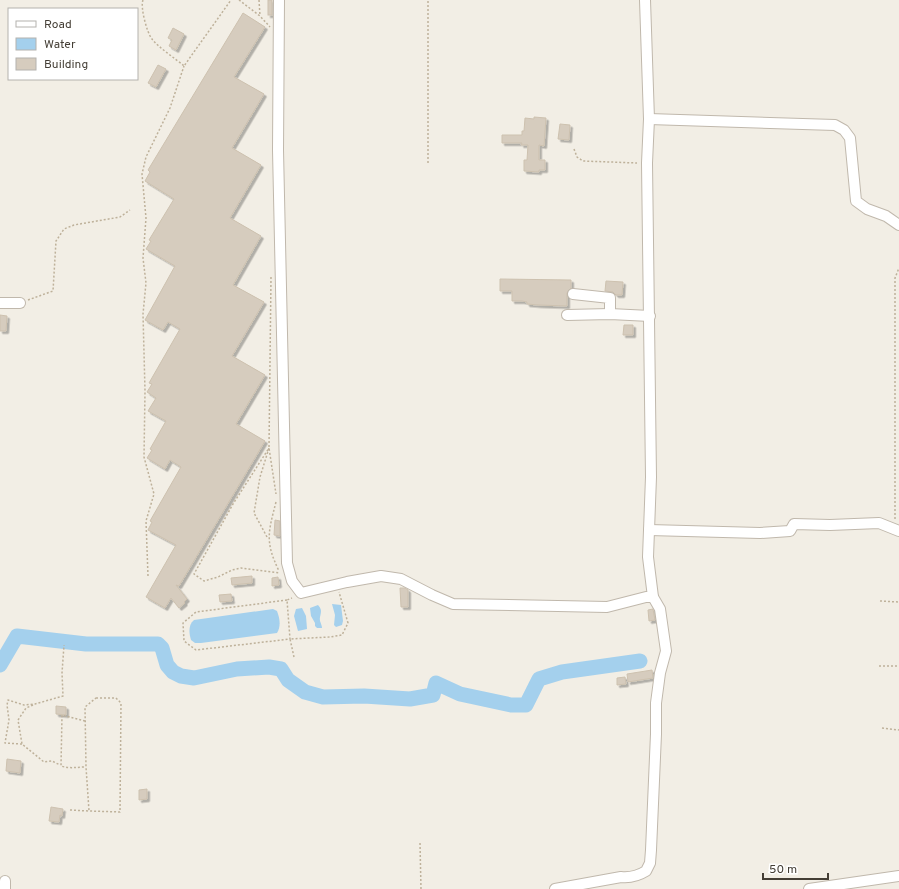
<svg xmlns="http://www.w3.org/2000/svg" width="899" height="889" viewBox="0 0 899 889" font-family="Overpass,sans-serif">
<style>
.water{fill:#a4d0ed}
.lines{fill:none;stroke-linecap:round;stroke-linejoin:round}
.river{stroke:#a4d0ed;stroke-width:15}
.building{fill:#d6ccbe;stroke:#cdc1af;filter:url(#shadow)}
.minor-casing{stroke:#c0b8ac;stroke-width:12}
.path{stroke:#beb19a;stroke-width:1.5;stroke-dasharray:2 2;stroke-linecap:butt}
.minor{stroke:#fff;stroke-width:10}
</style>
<defs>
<filter id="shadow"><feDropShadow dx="2.5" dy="2.5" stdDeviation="0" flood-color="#0004"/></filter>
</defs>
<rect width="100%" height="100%" fill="#f2eee5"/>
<!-- water -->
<g class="water">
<path d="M332,604L341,605L343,621L342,625L336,627L334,625L335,615Z"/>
<path d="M318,605C324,611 319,615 320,621C321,624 322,626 322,628H317L315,626V623L311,616L310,608Z"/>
<path d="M302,608L306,616L307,629L298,631L294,616L296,609Z"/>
<path d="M273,609L277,611C280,619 281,626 277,633L201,643H195L191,640C189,633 188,625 194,620Z"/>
</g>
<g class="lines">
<!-- river -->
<path class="river" d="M0,665L17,636L86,644H158L162,648L167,665L173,672L181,676L194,678L237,669L269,667L281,669L288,680L305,692L323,697L364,696L410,699L433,695L436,683L460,694L511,705H526L539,679L562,672L640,661"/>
</g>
<!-- building -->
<g class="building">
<rect x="268" y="0" width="4" height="15"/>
<path d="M243,13L265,27L234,77L264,94L232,148L261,165L230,218L261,236L233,285L264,302L232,356L265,375L236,424L265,441L179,586L176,585L187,599L184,602L185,603L179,608L171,598L165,608L146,597L176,545L148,530L152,522L150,521L181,467L170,460L165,469L147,458L152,450L150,449L166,421L148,411L156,398L147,392L152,384L149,383L180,329L168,322L163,330L145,320L175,266L146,249L151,241L149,240L174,199L145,181L150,172L148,170Z"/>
<path d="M173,28L184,34L176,50L169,46L172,40L168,38Z"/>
<path d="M158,65L166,69L156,87L148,83Z"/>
<path d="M534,117L546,118L544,146L539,145V160H545V170H539V172L524,171V160H527L528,145H521L522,143H502V135H522V131H524L525,118L534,119Z"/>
<path d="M560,124L570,125L569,140L558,139Z"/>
<path d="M500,279L571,280V288L567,293V306L538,305L527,304V302L522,301H512V291H500Z"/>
<path d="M606,281L623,282L622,295H616L613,292L605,291Z"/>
<path d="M0,315L7,316L6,331H0Z"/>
<path d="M624,325H633V335H623Z"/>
<path d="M275,520L280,521V536L274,535Z"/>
<path d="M252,576V583L232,585L231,578Z"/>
<path d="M278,577L279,585L272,586V578Z"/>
<path d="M400,588H405L408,590V607H401Z"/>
<path d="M231,594L232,601L220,602L219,595Z"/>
<path d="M653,609L655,620L649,621L648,610Z"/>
<path d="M652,670L653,678L628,682L627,674Z"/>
<path d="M625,677L626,684L617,685V678Z"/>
<path d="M56,706L66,707V715L56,714Z"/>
<path d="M7,759L21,761L20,773L6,771Z"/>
<path d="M147,789V799L139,800V790Z"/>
<path d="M51,807L63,809L62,816L60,815L59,822L49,821Z"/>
</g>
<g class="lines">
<!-- minor casing -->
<g class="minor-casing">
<g id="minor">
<path d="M279,0L278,150L287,563L292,581L301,593L347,582L381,576L401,579L432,595L453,604L607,607L646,597H653"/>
<path d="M649,119L835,125L844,130L850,138L856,201L867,209L886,216L899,225"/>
<path d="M573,294L610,298V314"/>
<path d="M0,303H20"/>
<path d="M567,315L610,314L650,316"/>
<path d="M649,530L760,533L790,531L794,524L830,525L879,523L899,531"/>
<path d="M5,889V881"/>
<path d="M555,889L621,877C631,878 638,876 646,871L650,863L651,850L656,734V703L660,673L666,651L660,609L653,597L648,557L651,477L647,163L649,119L645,0"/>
<path d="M809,889L899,876"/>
</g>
</g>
<!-- path -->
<g class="path">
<path d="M143,0C140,7 147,33 152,39C159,48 176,59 184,66L231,0"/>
<path d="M239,0L260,16L270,27"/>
<path d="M259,0L260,16"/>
<path d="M574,149L577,157L583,161L637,163"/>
<path d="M428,163V0"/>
<path d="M271,277L269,448L276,494"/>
<path d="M28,300L53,291L56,241L64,229L74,225L120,217L130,210"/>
<path d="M276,502C268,533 265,542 279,571"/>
<path d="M895,519V278L899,268"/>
<path d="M267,537L254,513L260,477L269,448L233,504L194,574L204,581L218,577L232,570L241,568L280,573"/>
<path d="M148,576L146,521L154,494L144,457L145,391L143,314L146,283L143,258L146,218L142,174L146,157L170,108L184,66"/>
<path d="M287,600L196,612L183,623L184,641L196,650L290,639L287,600L292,598"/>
<path d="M880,601L899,602"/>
<path d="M294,657L290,639L330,637L342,635L348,623L339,592"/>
<path d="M879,666H899"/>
<path d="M96,698H116L121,703L120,812L89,811L86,767L85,707Z"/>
<path d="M33,705L26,708L18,720L22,744L44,762L52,761L60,765"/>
<path d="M85,721L62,715L61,766C70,769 77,767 86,767"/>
<path d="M882,728L899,730"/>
<path d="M22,744L5,743L9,720L7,705L8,700L24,705L35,704L63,696L62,673L64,645"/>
<path d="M70,810L89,811"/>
<path d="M420,843L421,889"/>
</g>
<!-- minor -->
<use href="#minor" class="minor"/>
</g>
<!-- legend -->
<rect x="8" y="8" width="130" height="72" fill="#ffffff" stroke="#b4b2ae"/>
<rect x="16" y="21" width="20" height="6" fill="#ffffff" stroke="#b4b2ae"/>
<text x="44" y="28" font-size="12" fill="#443e35">Road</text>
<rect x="16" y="38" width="20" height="12" fill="#a4d0ed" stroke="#b4b2ae"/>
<text x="44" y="48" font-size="12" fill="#443e35">Water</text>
<rect x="16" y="58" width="20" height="12" fill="#d6ccbe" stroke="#b4b2ae"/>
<text x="44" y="68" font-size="12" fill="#443e35">Building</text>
<!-- scale -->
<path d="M763 873v6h65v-6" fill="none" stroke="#443e35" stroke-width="2"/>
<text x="769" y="873" font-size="12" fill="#443e35" stroke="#ffffff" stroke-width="3" paint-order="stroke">50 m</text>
</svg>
